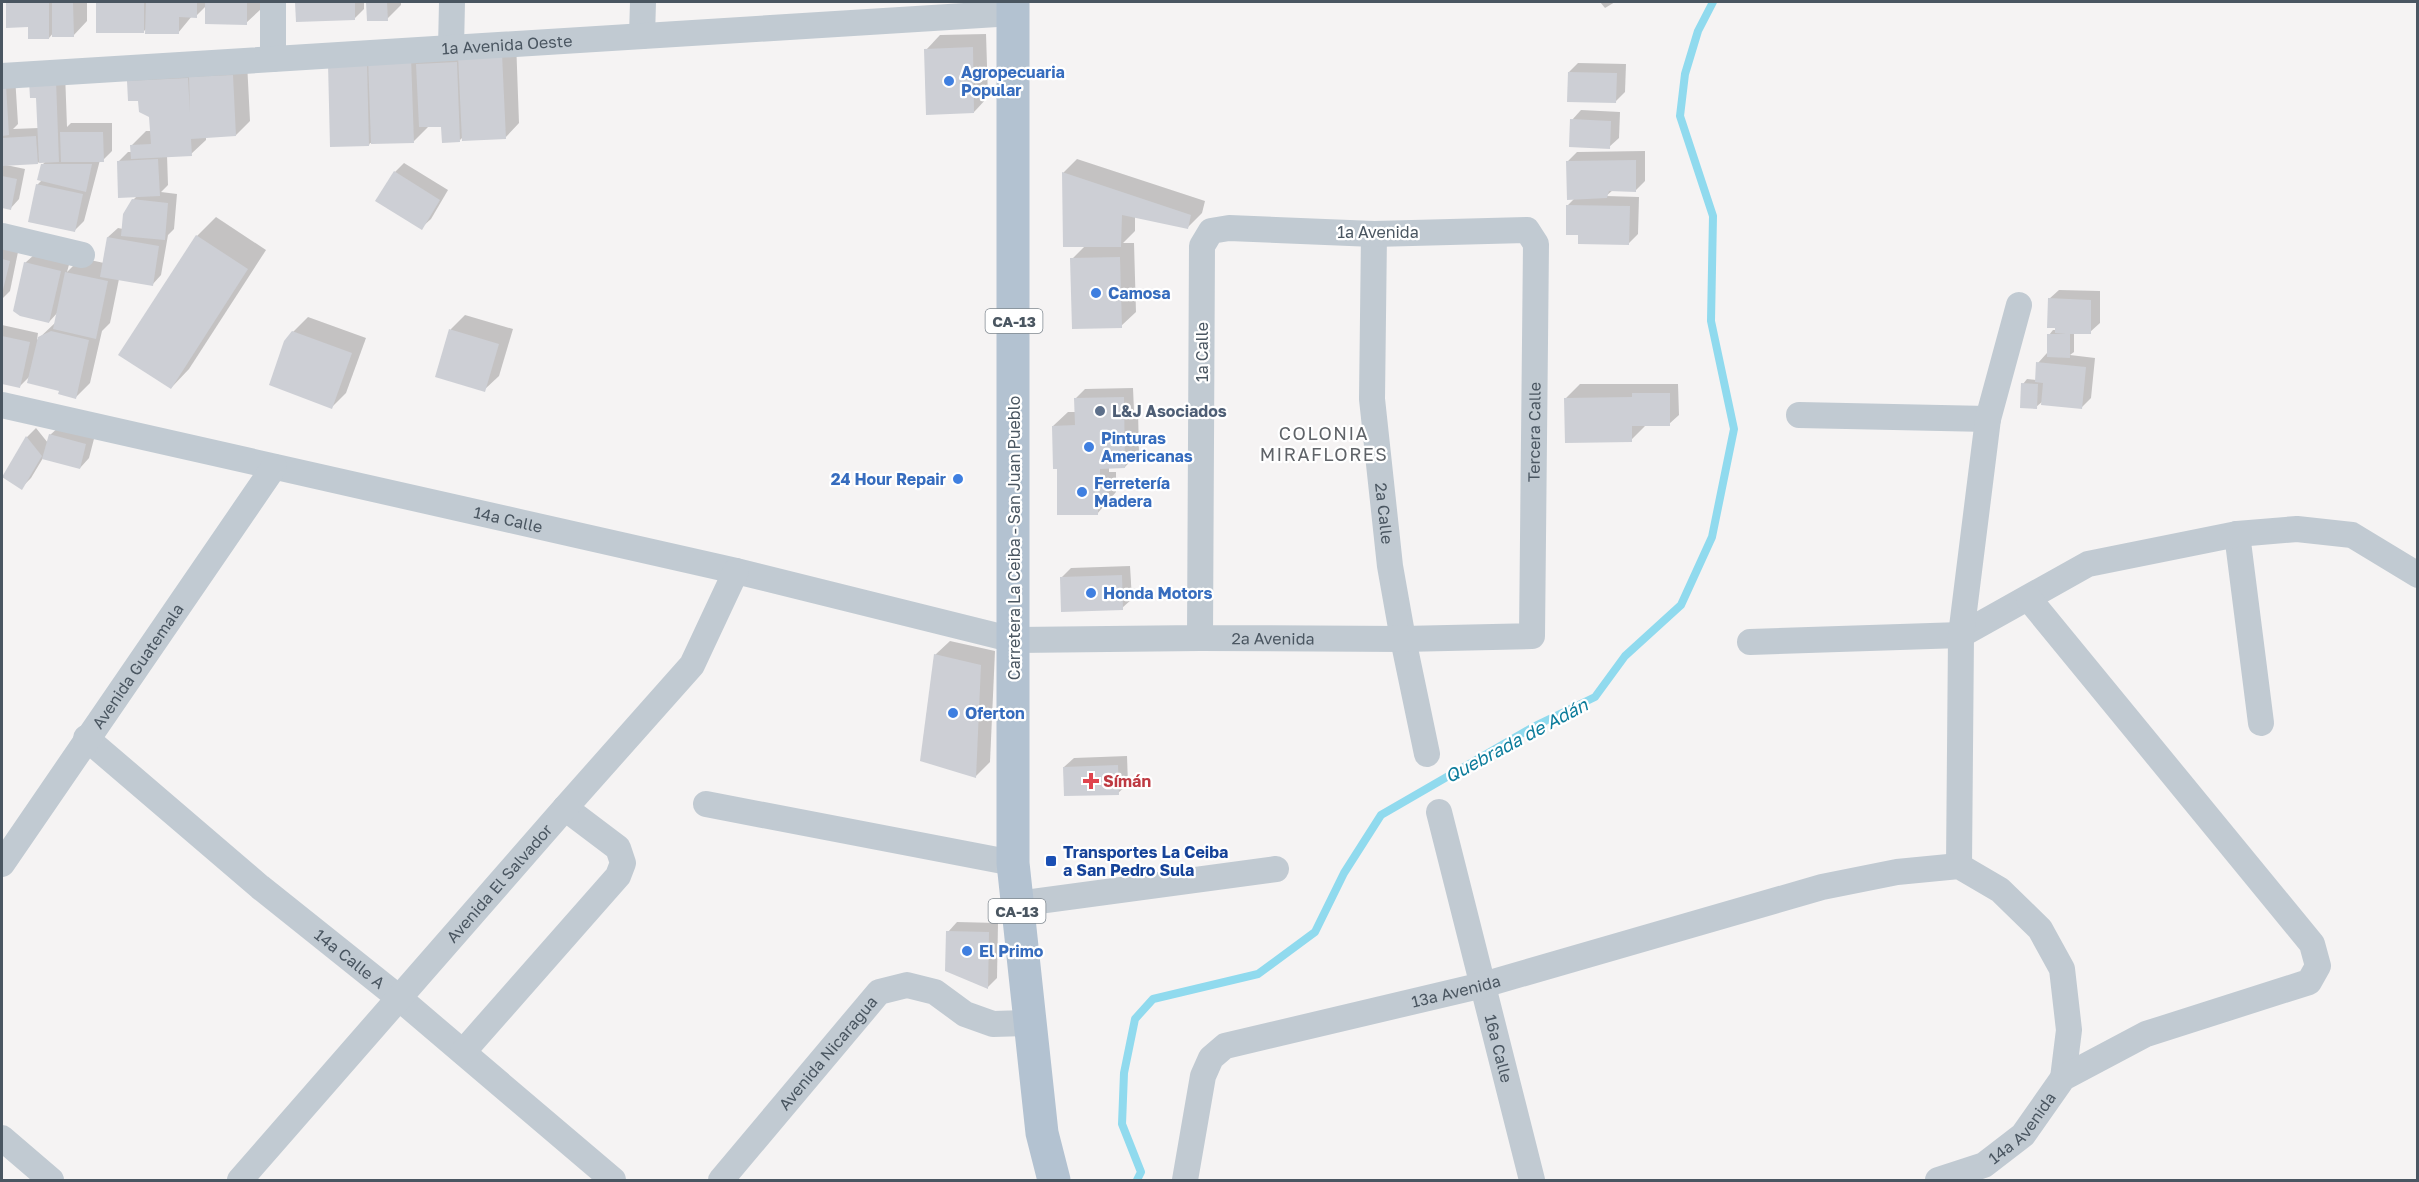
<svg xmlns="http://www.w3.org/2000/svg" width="2419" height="1182" viewBox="0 0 2419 1182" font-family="'Golos Text',sans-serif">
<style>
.shadow{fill:#0003}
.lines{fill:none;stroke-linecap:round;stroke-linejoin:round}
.stream{stroke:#90daee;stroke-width:8}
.building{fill:#cdcfd5}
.minor{stroke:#c1cad2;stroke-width:26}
.major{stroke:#b3c2d1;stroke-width:33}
.shop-dot{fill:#3f7fe0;stroke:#fff;stroke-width:2}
.service-dot{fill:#5c6f8a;stroke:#fff;stroke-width:2}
.health-dot{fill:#e0444e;stroke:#fff;stroke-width:2}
.transit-dot{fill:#1a4fb4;stroke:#fff;stroke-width:2}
.labels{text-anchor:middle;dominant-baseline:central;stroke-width:4.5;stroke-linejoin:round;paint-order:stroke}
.shield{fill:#fff;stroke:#808990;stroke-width:1.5}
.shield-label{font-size:15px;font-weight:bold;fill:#4a5661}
.street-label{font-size:16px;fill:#4a5661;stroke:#fff}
.shop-label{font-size:16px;font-weight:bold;fill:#366cbe;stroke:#fff;text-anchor:start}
.service-label{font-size:16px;font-weight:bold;fill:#4e5e75;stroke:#fff;text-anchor:start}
.health-label{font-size:16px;font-weight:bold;fill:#be3a42;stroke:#fff;text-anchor:start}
.transit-label{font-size:16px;font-weight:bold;fill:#164399;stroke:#fff;text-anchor:start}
.neighbourhood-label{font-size:18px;letter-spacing:1.5px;fill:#5f6368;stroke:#fff}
.water-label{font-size:18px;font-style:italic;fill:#0c7c9b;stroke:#fff}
</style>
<rect width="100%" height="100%" fill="#f5f3f3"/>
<!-- shadow -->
<g class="shadow">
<path d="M8,2H87V21L73,36L54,32L49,38L29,26H8Z"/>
<path d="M97,2H261V9L246,23L206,6L196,16H192L178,33L147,28L144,31L98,32Z"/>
<path d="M297,2H364V9L355,18L298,20Z"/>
<path d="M367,2H401V5L387,19L368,20Z"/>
<path d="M1600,2H1615L1605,8Z"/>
<path d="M986,34L988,97L974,112L926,50L940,35Z"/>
<path d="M516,40L519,123L505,138L464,136L460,140L443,125L428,127L414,141L370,143L369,145L329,63Z"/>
<path d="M247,62L250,121L236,135L206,137V140L191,154L167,155L168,185L161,192L177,194L174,229L168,235L161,275L152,285L119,279L110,323L102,331L90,383L76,397L31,375L20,386L2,382V325L38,333L37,340L56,322L58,312L49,322L25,263L35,254L70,261L67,272L81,258L104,263L108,237L118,228L123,229L133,200L138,195L118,162L128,152H132V145L146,131H152L151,116L128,82L142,68Z"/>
<path d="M1578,63L1626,64L1625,92L1615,102L1569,72Z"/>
<path d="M65,72L67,127L71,123H112V151L103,160H100L84,221L75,230L37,185L42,180V165L45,162L6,165L25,169L19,199L10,209L2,207V77L15,76L18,124L13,129L39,128L37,96Z"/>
<path d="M1581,110L1620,112L1619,138L1609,147L1572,120Z"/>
<path d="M1645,151V181L1636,190H1613L1606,196L1639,197L1638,234L1629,243L1580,234L1567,206L1575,198L1567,162L1577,152Z"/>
<path d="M1077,159L1205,201L1202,213L1187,228L1135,216V231L1123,243H1134L1136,312L1121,326L1072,259L1085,246L1063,173Z"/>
<path d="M404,163L448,190L431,219L421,228L395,172Z"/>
<path d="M216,217L266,250L189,369L171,388L197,236Z"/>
<path d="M2,248L18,252L10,291L2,299Z"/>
<path d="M2059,290L2100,291V323L2090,332H2074V352L2070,355L2095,358L2091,398L2081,408L2043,401L2036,407L2023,384L2027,379L2036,380L2038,363L2047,353L2049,335L2053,330H2057L2049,299Z"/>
<path d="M465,315L513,329L499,376L484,390L437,376L451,329Z"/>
<path d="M308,317L366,338L346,393L332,407L293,332Z"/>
<path d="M1580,384H1678L1679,415L1669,424L1645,426L1631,440L1566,398Z"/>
<path d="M1133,388L1134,411H1138L1139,452L1125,467H1109V472H1116V492L1097,514L1058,468L1053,426L1068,412H1076V398L1085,389Z"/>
<path d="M60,426L95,435L89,458L80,468L43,458L31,478L21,488L3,477L27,437L36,428L48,443L50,435Z"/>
<path d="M1130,566L1132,599L1122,608L1061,578L1071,568Z"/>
<path d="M950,641L995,651L990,762L976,776L935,655Z"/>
<path d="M1127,756L1128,784L1118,793L1064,767L1074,758Z"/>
<path d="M957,922L998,923L997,978L988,987L948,932Z"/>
</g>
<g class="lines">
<!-- stream -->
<path class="stream" d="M1137,1180L1141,1172L1122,1124L1124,1073L1135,1019L1153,999L1258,974L1315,932L1344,873L1381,815L1535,726L1595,697L1625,656L1681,605L1712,537L1734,429L1711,321L1713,216L1680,116L1685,74L1698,31L1713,2"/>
</g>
<!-- building -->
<g class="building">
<path d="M6,2H49V39H28V27L6,28Z"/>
<path d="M52,2H73L74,37H52Z"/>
<rect x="96" y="2" width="48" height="31"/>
<path d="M146,2H197V18L179,17V34H145Z"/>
<path d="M205,2H247V25L205,24Z"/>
<path d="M295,2H355V20L296,22Z"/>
<path d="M366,2H387L388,21H367Z"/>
<path d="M973,47L974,113L926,115L924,49Z"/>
<path d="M502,54L506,139L462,141L458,55Z"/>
<path d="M411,57L414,143L371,144L368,58Z"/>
<path d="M367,62L369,146L330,147L328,63Z"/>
<path d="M457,62L460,142L442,143L441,127H419L416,64Z"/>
<path d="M1568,72L1617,73L1616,103L1567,102Z"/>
<path d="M233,75L236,136L191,139L192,156L131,159L130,145L151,144L149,117L139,112L138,101H128L127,81L188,78L190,113L189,77Z"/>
<path d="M56,80L59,162L39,163L36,98H30L29,81Z"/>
<path d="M2,85H6L9,135L2,136Z"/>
<path d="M1570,119L1611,121L1610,149L1569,147Z"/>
<path d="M60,132H103L104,162H61Z"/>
<path d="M36,136L38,164L2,166V138Z"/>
<path d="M158,159L160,196L118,198L117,161Z"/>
<path d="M1636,160V192L1609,191L1607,198L1567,200L1566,161Z"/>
<path d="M41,164H92L86,192L37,180Z"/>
<path d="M394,171L440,200L422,230L375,201Z"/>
<path d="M1062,172L1191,215L1188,229L1122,215L1121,247H1063Z"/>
<path d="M2,176L17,179L11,210L2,208Z"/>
<path d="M36,184L83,194L75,232L28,222Z"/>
<path d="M132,199L168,203L165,240L121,236L123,214Z"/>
<path d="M1566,205L1630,206L1629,245L1578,244V235H1566Z"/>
<path d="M196,235L248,269L171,389L118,355Z"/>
<path d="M107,237L159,246L153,286L100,277Z"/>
<path d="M1120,257L1122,328L1072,329L1070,258Z"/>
<path d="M2,259L10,261L2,294Z"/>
<path d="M24,262L61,271L49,323L20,316L13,311Z"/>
<path d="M65,272L108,281L96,339L53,329Z"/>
<path d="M2048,298L2091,300V334H2070V358L2047,357V334H2066L2055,333V328H2047Z"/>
<path d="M449,329L499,344L485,392L435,377Z"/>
<path d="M51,331L89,340L76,399L58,394L59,391L27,383L38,337Z"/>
<path d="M292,331L352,353L332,409L269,385L284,341Z"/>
<path d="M2,336L30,342L20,388L2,384Z"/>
<path d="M2036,362L2086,367L2082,409L2041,405L2043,383L2035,382Z"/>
<path d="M2021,383L2038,384L2037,409L2020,408Z"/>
<path d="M1632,393H1670V426H1632V442L1565,443L1564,398L1632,397Z"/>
<path d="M1124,397L1125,468L1100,469V481H1107V503H1098V515H1057V469H1053L1052,426L1075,425L1074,398Z"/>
<path d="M49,434L86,444L80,469L42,459Z"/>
<path d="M26,436L42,456L22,490L2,477Z"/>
<path d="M1122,575L1123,610L1061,612L1060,577Z"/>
<path d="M934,654L981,665L976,778L920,761Z"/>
<path d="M1118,765L1119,795L1064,796L1063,767Z"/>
<path d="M946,931L989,932L988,989L945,971Z"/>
</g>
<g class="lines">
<!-- minor -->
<g class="minor">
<path d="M273,2V59"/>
<path d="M642,36L643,2"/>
<path d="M451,48L452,2"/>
<path id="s1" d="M2,76L1013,13"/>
<path id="s2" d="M1374,234L1372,399L1390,566L1403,639L1427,754"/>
<path d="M2,236L82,255"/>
<path id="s3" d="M2,405L736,571L1014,640L1200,638L1403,639L1532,636L1536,244L1527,230L1374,234L1229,228L1211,231L1202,246L1200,638"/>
<path d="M1799,415L1988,419"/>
<path d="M2237,534L2261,723"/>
<path d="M1750,642L1961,635L2088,564L2237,534L2297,529L2352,535L2418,575"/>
<path id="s4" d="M86,738L260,887L399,998L613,1180"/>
<path d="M706,804L1013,863"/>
<path id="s5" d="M1439,812L1532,1180"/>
<path id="s6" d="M2,864L274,467"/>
<path d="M1959,866L1961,635L1988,419L2019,305"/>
<path d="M1016,904L1276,869"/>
<path d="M463,1052L618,876L623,863L618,848L565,808"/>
<path d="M2,1138L51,1180"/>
<path id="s7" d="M240,1180L565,808L692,665L736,571"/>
<path id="s8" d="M721,1180L879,992L907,985L935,992L965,1014L993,1024L1029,1023"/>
<path id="s9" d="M1185,1180L1203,1076L1211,1058L1225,1046L1483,985L1822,887L1897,872L1959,866L2000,890L2040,929L2062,969L2069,1030L2063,1078"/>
<path id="s10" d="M1938,1180L1984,1165L2023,1135L2063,1078L2146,1034L2309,982L2318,966L2312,944L2029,599"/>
</g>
<!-- major -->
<path class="major" d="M1013,2V863L1042,1133L1054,1180"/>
</g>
<!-- markers -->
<g class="shop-dot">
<circle cx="949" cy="81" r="6"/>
<circle cx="1096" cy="293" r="6"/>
<circle cx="1089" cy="447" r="6"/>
<circle cx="958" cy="479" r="6"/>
<circle cx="1082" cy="492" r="6"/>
<circle cx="1091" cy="593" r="6"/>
<circle cx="953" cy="713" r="6"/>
<circle cx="967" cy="951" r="6"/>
</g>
<circle class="service-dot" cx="1100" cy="411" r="6"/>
<path class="health-dot" d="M1088 772h6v6h6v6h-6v6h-6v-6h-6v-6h6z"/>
<rect class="transit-dot" x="1045" y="855" width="12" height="12" rx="3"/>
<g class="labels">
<!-- shield labels -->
<g class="shield">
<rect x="985.5" y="309" width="57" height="24" rx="4.5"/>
<rect x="988.5" y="899" width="57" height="24" rx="4.5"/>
</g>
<g class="shield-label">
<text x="1014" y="321">CA-13</text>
<text x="1017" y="911">CA-13</text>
</g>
<!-- street labels -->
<g class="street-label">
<text stroke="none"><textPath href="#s1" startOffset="506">1a Avenida Oeste</textPath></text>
<text x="1378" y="232">1a Avenida</text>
<text transform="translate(1202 352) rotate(-90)">1a Calle</text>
<text stroke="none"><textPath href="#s3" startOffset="1761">Tercera Calle</textPath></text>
<text stroke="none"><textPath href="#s2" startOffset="280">2a Calle</textPath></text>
<text stroke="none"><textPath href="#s3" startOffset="519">14a Calle</textPath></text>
<text transform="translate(1014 538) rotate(-90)">Carretera La Ceiba - San Juan Pueblo</text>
<text stroke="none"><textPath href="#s3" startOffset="1298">2a Avenida</textPath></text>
<text stroke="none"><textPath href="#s6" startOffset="240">Avenida Guatemala</textPath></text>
<text stroke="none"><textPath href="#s7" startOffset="394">Avenida El Salvador</textPath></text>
<text stroke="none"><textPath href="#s4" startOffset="344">14a Calle A</textPath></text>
<text stroke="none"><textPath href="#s9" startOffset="381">13a Avenida</textPath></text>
<text stroke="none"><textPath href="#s5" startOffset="244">16a Calle</textPath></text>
<text stroke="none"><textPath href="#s8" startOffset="166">Avenida Nicaragua</textPath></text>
<text stroke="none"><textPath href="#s10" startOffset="102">14a Avenida</textPath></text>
</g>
<!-- shop labels -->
<g class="shop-label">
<text x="961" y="72">Agropecuaria<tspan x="961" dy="18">Popular</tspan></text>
<text x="1108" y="293">Camosa</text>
<text x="1101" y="438">Pinturas<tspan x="1101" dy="18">Americanas</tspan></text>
<text x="946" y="479" text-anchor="end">24 Hour Repair</text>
<text x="1094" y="483">Ferretería<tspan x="1094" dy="18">Madera</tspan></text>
<text x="1103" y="593">Honda Motors</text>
<text x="965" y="713">Oferton</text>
<text x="979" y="951">El Primo</text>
</g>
<!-- service labels -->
<g class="service-label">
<text x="1112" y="411">L&amp;J Asociados</text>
</g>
<!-- health labels -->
<g class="health-label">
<text x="1103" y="781">Símán</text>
</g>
<!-- transit labels -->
<g class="transit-label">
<text x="1063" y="852">Transportes La Ceiba<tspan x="1063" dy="18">a San Pedro Sula</tspan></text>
</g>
<!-- neighbourhood labels -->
<g class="neighbourhood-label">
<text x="1324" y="433">COLONIA<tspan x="1324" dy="21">MIRAFLORES</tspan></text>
</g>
<!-- water labels -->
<g class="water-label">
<text transform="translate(1516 740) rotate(-28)">Quebrada de Adán</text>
</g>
</g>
<!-- border -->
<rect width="2419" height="1182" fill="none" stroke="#4a5661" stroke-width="6"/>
</svg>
